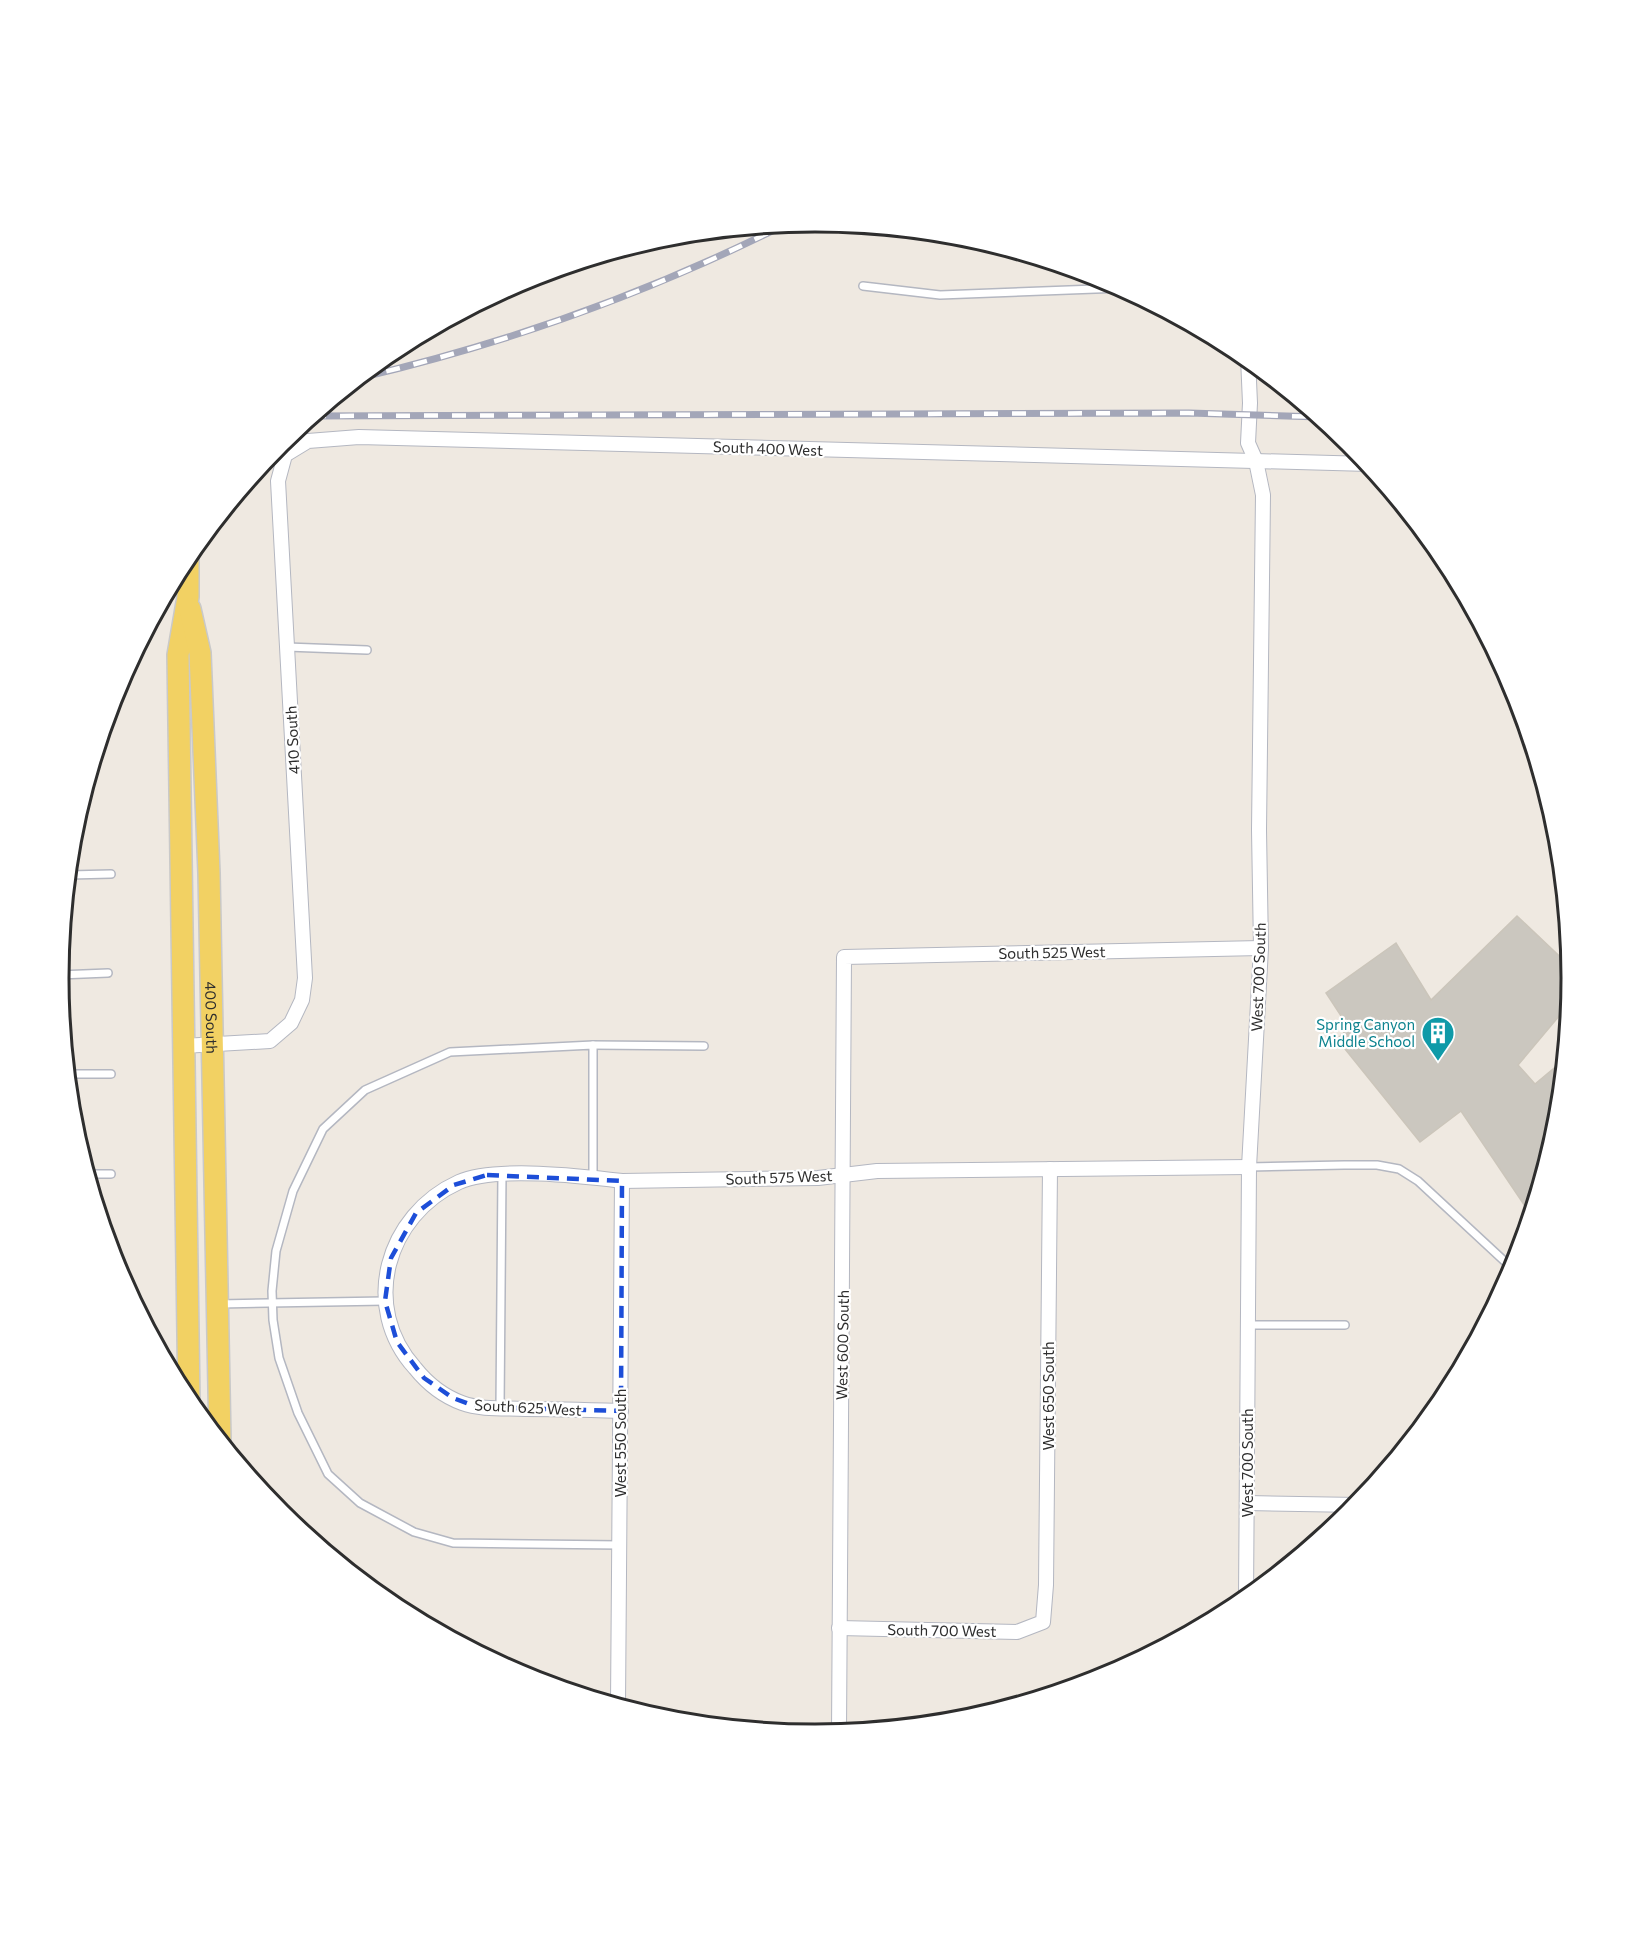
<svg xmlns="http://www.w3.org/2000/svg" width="1631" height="1956" viewBox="0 0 1631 1956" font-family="Commissioner,sans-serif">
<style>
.building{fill:#cbc7bf;stroke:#cbc5ba;stroke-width:1.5}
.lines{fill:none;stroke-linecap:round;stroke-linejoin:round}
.lane-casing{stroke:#b4b7c1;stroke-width:10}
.street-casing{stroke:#b4b7c1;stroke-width:16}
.primary-casing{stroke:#c9c9c9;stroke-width:24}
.lane{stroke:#fff;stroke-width:7}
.street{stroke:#fff;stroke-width:14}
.primary{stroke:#f2d163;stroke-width:21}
.rail-casing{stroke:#a3a6b8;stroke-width:7}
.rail{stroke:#fff;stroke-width:4.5;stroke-dasharray:14;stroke-linecap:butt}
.marked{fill:none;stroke:#1d4ed8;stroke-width:4.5;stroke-dasharray:12 8;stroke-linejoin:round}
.labels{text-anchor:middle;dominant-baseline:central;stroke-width:4.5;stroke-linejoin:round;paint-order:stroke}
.street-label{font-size:15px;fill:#2e2e2e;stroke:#fff}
.culture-label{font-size:15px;fill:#0d838f;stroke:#fff;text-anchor:end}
.rim{fill:none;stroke:#2e2e2e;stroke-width:3}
</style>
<rect width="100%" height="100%" fill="#efe9e1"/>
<!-- building -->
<path class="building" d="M1517,916L1572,968V978L1570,1003L1518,1065L1535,1084L1565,1059L1558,1126L1531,1215L1461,1111L1420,1142L1337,1039L1349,1028L1326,993L1396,943L1431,1000Z"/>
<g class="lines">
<!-- lane casing -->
<g class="lane-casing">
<g id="lane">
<path d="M863,286L940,295L1122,288"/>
<path d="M287,647L367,650"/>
<path d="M90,773H92"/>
<path d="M69,875L111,874"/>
<path d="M59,975L108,973"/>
<path d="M593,1045L704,1046"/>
<path d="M68,1074H111"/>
<path d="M1249,1167L1344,1165H1377L1399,1169L1418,1181L1514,1270"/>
<path d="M88,1174H111"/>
<path d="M593,1177V1045L450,1052L365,1090L323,1129L293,1191L276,1251L272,1291L273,1320L279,1358L298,1413L328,1474L360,1503L414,1532L453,1543L620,1545"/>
<path d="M219,1304L385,1301"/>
<path d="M1248,1325H1345"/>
<path d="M500,1408L502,1173"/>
</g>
</g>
<!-- street casing -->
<g class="street-casing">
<g id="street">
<path d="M183,1046L270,1041L291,1023L302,1000L305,978L278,481L285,455L308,441L359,437L1369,464"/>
<path d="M621,1411C589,1410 557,1409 525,1409C505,1408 481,1410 462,1403C443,1396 427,1383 415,1368C360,1307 386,1215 459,1182C495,1166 581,1176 622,1181L818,1178L877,1171L1249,1167"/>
<path d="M1247,1503L1358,1505"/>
<path d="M1246,1599L1249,1167L1261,948L1259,830L1263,495L1256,461L1248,443L1250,403L1248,358"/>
<path d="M839,1628L1017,1632L1043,1622L1046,1585L1050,1169"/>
<path d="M618,1705L622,1181"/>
<path d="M839,1733L844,957L1261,948"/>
</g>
</g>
<!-- primary casing -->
<g class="primary-casing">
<g id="primary">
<path d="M188,556V597L178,655L189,1402"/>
<path id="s1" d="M190,609L200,653L209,873L220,1440"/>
</g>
</g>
<!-- lane -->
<use href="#lane" class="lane"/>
<!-- street -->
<use href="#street" class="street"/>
<!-- primary -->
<use href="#primary" class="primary"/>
<!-- rail casing -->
<g class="rail-casing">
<g id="rail">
<path d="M359,378C509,343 649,293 786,224"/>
<path d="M312,416L1189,413L1320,417"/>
</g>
</g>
<!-- rail -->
<use href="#rail" class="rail"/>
</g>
<!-- marked area -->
<path class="marked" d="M487,1175L622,1181L621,1411L477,1407L453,1398L424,1378L397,1342L385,1301L391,1258L416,1213L454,1185Z"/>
<!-- icons -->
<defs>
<g id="building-pin" transform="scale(1.725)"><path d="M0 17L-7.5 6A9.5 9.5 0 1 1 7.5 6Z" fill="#0f9aa8" stroke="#fff"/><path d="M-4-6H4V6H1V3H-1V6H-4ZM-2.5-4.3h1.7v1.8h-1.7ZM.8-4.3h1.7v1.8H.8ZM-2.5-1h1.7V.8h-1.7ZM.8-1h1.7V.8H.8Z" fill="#fff"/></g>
</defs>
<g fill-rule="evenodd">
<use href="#building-pin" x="1438" y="1033"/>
</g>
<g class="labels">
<!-- street labels -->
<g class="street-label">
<text transform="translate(768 448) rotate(2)">South 400 West</text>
<text transform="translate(292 740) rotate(-93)">410 South</text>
<text transform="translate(1052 952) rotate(-1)">South 525 West</text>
<text transform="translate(1258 977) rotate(-88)">West 700 South</text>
<text stroke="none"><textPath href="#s1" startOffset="410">400 South</textPath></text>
<text transform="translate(779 1177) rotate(-2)">South 575 West</text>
<text transform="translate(842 1345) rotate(-89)">West 600 South</text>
<text transform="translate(1048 1396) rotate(-90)">West 650 South</text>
<text transform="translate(528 1407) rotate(3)">South 625 West</text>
<text transform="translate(620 1443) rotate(-90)">West 550 South</text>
<text transform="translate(1247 1463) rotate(-90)">West 700 South</text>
<text transform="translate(942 1630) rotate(1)">South 700 West</text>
</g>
<!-- culture labels -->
<g class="culture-label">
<text x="1415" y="1024">Spring Canyon<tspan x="1415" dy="17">Middle School</tspan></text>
</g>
</g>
<!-- crop -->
<path d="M0 0H1631V1956H0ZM69 978a746 746 0 1 1 1492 0a746 746 0 1 1-1492 0Z" fill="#fff" fill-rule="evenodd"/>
<path class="rim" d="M69 978a746 746 0 1 1 1492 0a746 746 0 1 1-1492 0Z"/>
</svg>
